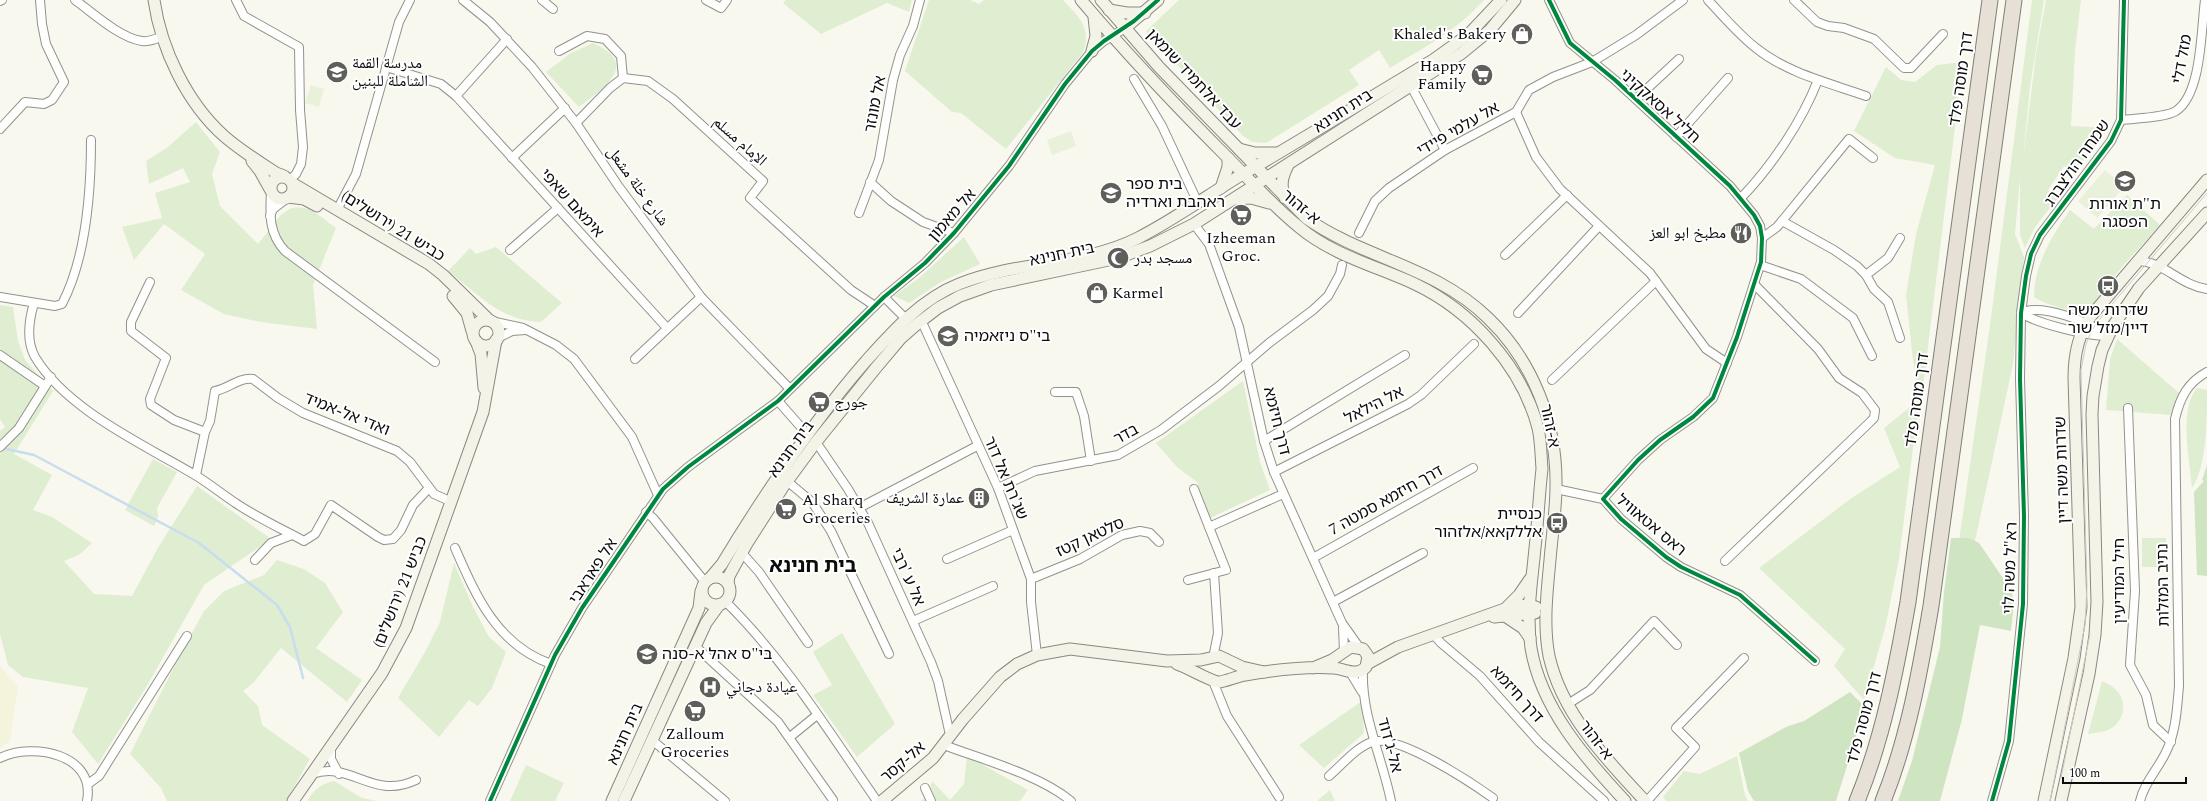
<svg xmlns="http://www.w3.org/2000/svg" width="2207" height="801" viewBox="0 0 2207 801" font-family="Spectral,'Noto Naskh Arabic','Noto Sans Hebrew',serif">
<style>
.farmland{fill:#f4f4dd}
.green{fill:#dfedd1}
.forest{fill:#cfe4c0}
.pitch{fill:#e9f1da}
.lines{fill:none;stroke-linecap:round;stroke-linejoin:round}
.stream{stroke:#c9ddf0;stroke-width:2.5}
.street-casing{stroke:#92928e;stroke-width:10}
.secondary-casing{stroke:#898884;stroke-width:13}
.highway-casing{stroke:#7f7f7b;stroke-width:17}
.street{stroke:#fefefd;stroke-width:8}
.secondary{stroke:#f3f3e8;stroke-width:11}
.highway{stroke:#e7e0d6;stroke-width:15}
.tram{stroke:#d4c7c4;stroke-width:1}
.cycleway-casing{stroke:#fff;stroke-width:6}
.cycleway{stroke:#00873e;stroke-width:4}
.labels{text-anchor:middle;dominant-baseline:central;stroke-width:4;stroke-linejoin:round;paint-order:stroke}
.poi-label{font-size:16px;fill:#0b0b0b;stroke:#fff;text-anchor:start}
.street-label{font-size:16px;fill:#0b0b0b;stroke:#fff}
.district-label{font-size:20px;font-weight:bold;fill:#0b0b0b;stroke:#fff}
</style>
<rect width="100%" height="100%" fill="#f9f8ef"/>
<!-- farmland -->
<path class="farmland" d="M0,666L18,687L10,741L0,748Z"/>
<!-- green -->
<g class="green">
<path d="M786,0H912L909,12L887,3L821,34L783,3Z"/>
<path d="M929,0H970L979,4L984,0H1063C1079,17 1091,26 1084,51L1006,149L961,113L952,112L905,71Z"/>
<path d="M1179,0H1484C1456,31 1425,47 1390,68L1379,50L1349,70L1359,85L1266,143L1252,142L1243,136L1146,31Z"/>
<path d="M2032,0H2044L2030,87L2023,159L2036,54L2046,0H2081L2075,51L2071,126L2109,128L2074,172L2064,166L2048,190L2057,199L2035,227L2025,248L2020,235V179L2015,234L2024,257L2013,364L1975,541H1959L1991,318Z"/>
<path d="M593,43C641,64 604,88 579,107L546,72L571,53Z"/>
<path d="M1963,62L1923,387L1917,382L1913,361L1906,295L1916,234L1935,165L1895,158L1854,131L1886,67L1901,80L1915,82L1937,65Z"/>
<path d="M196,122L220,152L212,174L220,206L258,244C271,230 282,202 304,208C315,210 327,222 336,228L313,285L317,329L261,322L224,314L181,290L205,254L164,224L134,260L122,227L162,218L155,193L190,182L183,168L149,184L146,161L168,147Z"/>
<path d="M2127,195L2160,225C2146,241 2131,256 2117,273C2109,282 2097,305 2086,311C2078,315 2041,303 2034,297C2034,265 2052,236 2070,210L2094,229Z"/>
<path d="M964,237L980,264L941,282L909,303L894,296L919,278Z"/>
<path d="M496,247L562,303L541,322C501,321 479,295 448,271L470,248L476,254Z"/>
<path d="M0,305L13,307L18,341L25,360L53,391L14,454L52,475L33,510L52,517L92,543L79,555L64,561L94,594L132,596L159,546L197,486L271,539L204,585L148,684L98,764L72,732L88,688L23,677L8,665L0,634V431L5,427L0,419Z"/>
<path d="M2117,339L2180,394L2171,415L2106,410L2110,359Z"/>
<path d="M1243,381L1260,462L1270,490L1210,518L1197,482L1178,468L1156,443Z"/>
<path d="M2197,388L2207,390C2207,419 2207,466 2192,488C2190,460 2178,411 2197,388Z"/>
<path d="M1919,400L1899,559L1885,628L1864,700L1834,666L1845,649L1759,568L1853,497L1900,467L1884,428Z"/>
<path d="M153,459L177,472L157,508L158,517L154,526L125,510Z"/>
<rect x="2142" y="538" width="24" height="29"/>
<path d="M277,560L304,569L325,583L343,612L316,648L362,680L347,702L281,648L254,682L243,691L258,706L262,725L310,759L286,801H167L161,788L130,754L183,649L204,611L224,591L264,575Z"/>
<path d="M454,563L473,607L489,637L506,652L492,688L478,706L469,700L439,737L398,698L425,652L440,622Z"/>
<path d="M842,633L895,724L857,757L813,695L832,685L813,652Z"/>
<path d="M2102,681C2106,683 2111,685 2115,689C2128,700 2125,721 2110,729C2104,732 2096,733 2088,734Z"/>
<path d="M1362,701L1364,733L1324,768L1299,745Z"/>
<path d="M967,756L1028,790L1020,801H920L928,797L932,781L950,800L964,784Z"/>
<path d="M1737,756L1745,795L1748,801H1666L1663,797L1684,771L1700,774Z"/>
<path d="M526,765L564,783L555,801H510Z"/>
<path d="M334,781L362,798L377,801H307C315,789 320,784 334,781Z"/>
<path d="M1330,790L1335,801H1317Z"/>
</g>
<!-- forest -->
<g class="forest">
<path d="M2207,465V576L2197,575L2194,492L2204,481L2202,480Z"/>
<path d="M1951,538H1969L1979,543L2011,590L2014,602L2011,631L1980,625L1962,719L1940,801H1898L1912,761L1940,647L1944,592Z"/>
<path d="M1850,692L1863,705L1854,744L1836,801H1754L1748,791L1739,753L1786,727L1804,721Z"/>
</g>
<!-- pitch -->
<g class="pitch">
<path d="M311,85L324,89L319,107L305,103Z"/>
<path d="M1071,131L1076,146L1052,155L1047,140Z"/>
<path d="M2105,170L2124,187L2097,218L2078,201Z"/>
</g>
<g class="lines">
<!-- stream -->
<path class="stream" d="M2,448L34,455L199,543L277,605L290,627L303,678"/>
<!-- street casing -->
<g class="street-casing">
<g id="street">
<path d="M75,0C93,13 120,38 142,41C149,42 156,39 163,36"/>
<path d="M236,0L244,16L299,47L300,110L303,147L301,164L296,174L290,180"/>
<path d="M463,0L490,22L532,67L576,123L619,187L701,297L790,389"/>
<path d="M542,0L553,9"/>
<path d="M706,0L721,8L727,0"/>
<path d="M1549,0L1570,43L1615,80L1730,186L1754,215L1760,226L1762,238L1761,262L1737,337L1713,398L1693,417L1660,440L1638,460L1603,499L1621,519L1666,557L1681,567L1740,595L1815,661"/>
<path d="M1708,0C1723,16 1738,34 1756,48C1787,73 1829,83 1866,96"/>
<path d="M1794,0L1817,22L1828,26L1844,28L1874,39L1904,68H1911L1943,34"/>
<path d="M0,1L2,0"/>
<path d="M559,51L587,36L605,39L621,56L623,78"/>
<path d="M386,67L441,84L456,96L667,328"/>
<path d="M1134,79L1162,126L1198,203"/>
<path d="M1411,86L1445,150"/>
<path d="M456,96L507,39"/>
<path d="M1636,99L1679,59"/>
<path d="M1516,112L1536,157L1560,189L1650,273L1706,349L1727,363"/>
<path d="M2121,120C2136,118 2164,118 2176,111C2202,94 2201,29 2205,0"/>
<path d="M576,123L610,88L623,78L648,81L673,99L763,181L750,198L851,290L875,306"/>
<path d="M0,129L25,102L44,104L52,100L64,82L46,44L42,24L40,0"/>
<path d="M1676,137L1728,78"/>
<path d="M512,158L565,108"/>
<path d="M870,182L891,201L923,222L954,233"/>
<path d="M271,190C270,213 268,233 285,251L435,362"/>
<path d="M1741,198C1772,166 1802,121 1818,80"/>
<path d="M337,210L356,174L399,22L410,0"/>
<path d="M859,213L879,160L893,80L900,55L913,26L920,0"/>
<path d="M270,216L273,209L286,199"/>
<path d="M1782,221L1834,250L1857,266L1866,275L1874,289L1888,302L1900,338"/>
<path d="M1194,224L1209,244L1239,327L1264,441L1274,472L1342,623L1359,647"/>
<path d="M1359,233L1375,201L1389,188L1445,150L1516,112L1529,90L1553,77L1592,62L1636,35L1683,0"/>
<path d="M1762,238L1777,227L1849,139L1873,158"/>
<path d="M510,250L558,208"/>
<path d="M1505,255L1567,195"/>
<path d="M2137,261C2164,261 2179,285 2207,289"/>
<path d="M1760,265L1801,279L1853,318L1872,356"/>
<path d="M1866,275L1888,258L1900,238"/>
<path d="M150,282L131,322V331L166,358L150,399L151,405L174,420L205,432L196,475"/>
<path d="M0,297L55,306L62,304C86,258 91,191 91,140"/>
<path d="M884,297L906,319"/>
<path d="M34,303C29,320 26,341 35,357C67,410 143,444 195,475C210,484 223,495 237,504C258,518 282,529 304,541L315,534L331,505L378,537L384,540L393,539L401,530L413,505L429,488"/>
<path d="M1518,313L1599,226"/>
<path d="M2021,313C2041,303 2091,322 2108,336"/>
<path d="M2021,313C2038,324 2088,336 2108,336"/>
<path d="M921,320L998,488L1031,579V602L1037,655"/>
<path d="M491,321L523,328L556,345L574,359L632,437L658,495"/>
<path d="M498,338L512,331L525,330"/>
<path d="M0,355L45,386"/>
<path d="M635,359L701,297"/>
<path d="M1552,380L1656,281"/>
<path d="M1055,392H1076L1084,416L1091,461"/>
<path d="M778,401L807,434"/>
<path d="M2128,408L2135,591L2130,665L2146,695L2153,725L2171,742"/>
<path d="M205,432L210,421L215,391C228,389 239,377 253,379L278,398L303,413L397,451L410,462L434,494L452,502"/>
<path d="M1264,441L1405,355"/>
<path d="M816,442L848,489L868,523L931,662L938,681L950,735"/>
<path d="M0,447L19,428L51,377"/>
<path d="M1274,472L1408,404L1421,395L1474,344"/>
<path d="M787,481L812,502L831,531L889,654"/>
<path d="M998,488L1035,471L1118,455L1161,430L1219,386L1269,343L1313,310L1328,296L1340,274L1342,265"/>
<path d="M1556,489L1603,499"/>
<path d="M859,508L977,446"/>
<path d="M646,512L653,518L705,582"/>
<path d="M1209,527L1283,494"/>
<path d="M455,548C476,596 497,645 551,664"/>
<path d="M742,553L759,572L808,643"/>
<path d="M1313,558L1473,468"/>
<path d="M947,559L1013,530"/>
<path d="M255,560L271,543L292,535"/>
<path d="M1725,561L1868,424L1874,418L1875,410L1862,393L1839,378L1818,349L1754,284"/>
<path d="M1031,579L1080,559L1122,535L1140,531L1150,533L1159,542"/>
<path d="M1188,580L1226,570L1194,489"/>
<path d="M725,601C785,660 829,732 877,801"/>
<path d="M1333,602L1423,553"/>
<path d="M913,621L993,586"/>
<path d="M1343,628L1344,652"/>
<path d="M1433,634L1441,643L1480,676L1539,742L1604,801"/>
<path d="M695,646L778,722L833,800"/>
<path d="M1213,658L1218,633L1214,573"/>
<path d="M1363,670C1361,715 1382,757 1391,801"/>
<path d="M1350,672L1362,692"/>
<path d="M1213,681L1227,716L1279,797"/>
<path d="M1568,704L1590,690L1654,621L1677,645"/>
<path d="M790,737L817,715"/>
<path d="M652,740L725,801"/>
<path d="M944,745C983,760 1038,774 1071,801"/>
<path d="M331,747V759L339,774"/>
<path d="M0,758C33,742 96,754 87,801"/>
<path d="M312,774C351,760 372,801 416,780"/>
<path d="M1329,776C1342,765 1355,748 1372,742C1397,733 1472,783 1493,798"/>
<path d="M88,784L99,776L187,636"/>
<path d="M925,788L931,801"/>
<path d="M490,801L555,655L582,608L663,489L688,467L778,401L884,297L925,263L954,233L1009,166L1065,84L1092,51L1104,41L1125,28"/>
<path d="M1647,801L1695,747L1676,728L1744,658"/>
<path d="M1992,801L2009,741L2023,604L2024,516L2020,379L2021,313L2026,276L2031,254L2040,235L2111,141L2121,120L2124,0"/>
<path d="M2140,801C2144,783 2158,769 2166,752C2176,732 2177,709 2179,686L2175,419C2180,398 2187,383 2207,372"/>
</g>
</g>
<!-- secondary casing -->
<g class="secondary-casing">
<g id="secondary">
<path d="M154,0C161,49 187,103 224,136C240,150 259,162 276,173L284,176"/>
<path d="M1081,0C1127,54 1175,105 1225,155C1250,180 1272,205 1299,227C1332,255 1376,266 1415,284C1472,311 1522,367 1538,428C1541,441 1541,456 1542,469C1539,495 1538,522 1535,548C1532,581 1526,614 1531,648C1541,708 1585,758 1625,801"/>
<path d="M1101,0L1159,67L1306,218C1364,259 1435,266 1488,318C1533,361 1557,423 1556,486C1556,510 1552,535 1550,560C1547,592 1543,625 1549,656C1562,714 1606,759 1645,801"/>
<path d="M1109,10L1127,13H1145"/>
<path d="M1125,28L1158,0"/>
<path d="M1092,51L1096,36L1094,17"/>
<path d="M1239,149L1255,153H1278"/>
<path d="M252,161L260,171L270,189"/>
<circle cx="282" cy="188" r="11"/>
<path d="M292,183L429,264L443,275L489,320"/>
<path d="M1221,188L1228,167V158"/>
<path d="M288,197L304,199L317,206"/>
<path d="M1285,198C1280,185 1282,177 1288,165"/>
<path d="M1235,199L1251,198L1269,203"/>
<path d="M453,296L467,313L472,331"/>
<circle cx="486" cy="333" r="13"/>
<path d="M476,341L481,354L484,388"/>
<circle cx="716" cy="591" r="14"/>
<path d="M711,577L722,564C765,493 811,424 866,361C892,332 921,299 959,284C1016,261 1083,266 1138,238C1175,219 1208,195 1243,174C1306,137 1370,98 1433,60L1468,35L1501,0"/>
<path d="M728,583L729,576L746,545L783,487L816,442L875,369L901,338L917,324L938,308L960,296L991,285L1118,258L1150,246L1194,224L1462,53L1490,30L1515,0"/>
<path d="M1507,607L1519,595L1530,579"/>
<path d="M1505,616L1523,628L1530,638"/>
<path d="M1494,617L1535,613"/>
<path d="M1177,664C1187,667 1212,682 1219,682C1224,682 1238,676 1245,675C1274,670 1305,666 1334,668C1345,669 1357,677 1366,667L1368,656L1363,649L1351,647L1332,660L1313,668"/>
<path d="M1367,664L1398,647L1513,606L1529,605L1536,607"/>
<path d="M293,801L382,673L406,628L483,412L496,340"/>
<path d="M612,801L699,608L701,591"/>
<path d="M624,801L706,623L719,605"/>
<path d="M882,801L933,758L963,719L1000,677L1017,664L1037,655L1070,649L1167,661L1201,660L1219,656L1242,667L1264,672"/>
<path d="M2044,801L2074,658L2081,607L2074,378C2074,356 2078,334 2091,316L2207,180"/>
<path d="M2061,801L2089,674L2095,635L2097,602L2092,414L2093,396L2098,366L2102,350L2113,326L2139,288L2207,213"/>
</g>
</g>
<!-- highway casing -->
<g class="highway-casing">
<g id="highway">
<path d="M1857,801C1883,738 1896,670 1908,602L1990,0"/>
<path d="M1883,801C1908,739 1920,671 1931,606L2014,0"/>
</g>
</g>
<!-- street -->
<use href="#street" class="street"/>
<!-- secondary -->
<use href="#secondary" class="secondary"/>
<!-- highway -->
<use href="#highway" class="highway"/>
<!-- tram -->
<g class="tram">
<path d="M2061,778L2090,634"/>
<path d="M2050,801L2085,625L2087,586L2081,370L2086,344L2092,330L2102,316L2207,193"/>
</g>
<!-- cycleway casing -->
<g class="cycleway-casing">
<g id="cycleway">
<path d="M1549,0L1570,43L1615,80L1730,186L1754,215L1760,226L1762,238L1761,262L1737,337L1713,398L1693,417L1660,440L1638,460L1603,499L1621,519L1666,557L1681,567L1740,595L1815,661"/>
<path d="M490,801L555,655L582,608L663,489L688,467L778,401L884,297L925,263L954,233L1009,166L1065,84L1092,51L1104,41L1134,21L1158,0"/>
<path d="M1992,801L2009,741L2023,604L2024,516L2020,379L2021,313L2026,276L2031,254L2040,235L2111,141L2121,120L2124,0"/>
</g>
</g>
<!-- cycleway -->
<use href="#cycleway" class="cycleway"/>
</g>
<!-- icons -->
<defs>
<g id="shop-disc" transform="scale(1.15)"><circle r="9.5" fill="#5e5e5b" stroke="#fff"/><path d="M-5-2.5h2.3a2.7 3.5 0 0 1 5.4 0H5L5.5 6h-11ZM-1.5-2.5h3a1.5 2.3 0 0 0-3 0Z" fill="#fff"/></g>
<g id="school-disc" transform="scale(1.15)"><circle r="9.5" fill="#5e5e5b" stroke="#fff"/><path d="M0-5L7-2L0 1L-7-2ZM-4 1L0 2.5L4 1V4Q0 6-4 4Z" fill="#fff"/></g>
<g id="supermarket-disc" transform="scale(1.15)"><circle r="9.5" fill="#5e5e5b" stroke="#fff"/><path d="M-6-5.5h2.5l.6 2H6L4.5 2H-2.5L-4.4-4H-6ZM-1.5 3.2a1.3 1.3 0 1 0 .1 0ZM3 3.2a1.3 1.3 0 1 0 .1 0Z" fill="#fff"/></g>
<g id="restaurant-disc" transform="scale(1.15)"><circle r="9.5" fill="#5e5e5b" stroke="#fff"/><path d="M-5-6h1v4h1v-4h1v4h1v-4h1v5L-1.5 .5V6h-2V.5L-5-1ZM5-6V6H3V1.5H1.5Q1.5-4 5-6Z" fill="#fff"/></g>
<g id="mosque-disc" transform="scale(1.15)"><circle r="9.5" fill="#5e5e5b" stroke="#fff"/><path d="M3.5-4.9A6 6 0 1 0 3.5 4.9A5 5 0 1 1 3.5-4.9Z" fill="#fff"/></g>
<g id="bus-disc" transform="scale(1.15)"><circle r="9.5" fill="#5e5e5b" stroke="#fff"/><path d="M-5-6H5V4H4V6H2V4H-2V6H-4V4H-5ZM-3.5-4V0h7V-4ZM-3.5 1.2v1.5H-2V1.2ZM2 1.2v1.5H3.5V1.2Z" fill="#fff"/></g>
<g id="building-disc" transform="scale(1.15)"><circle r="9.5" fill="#5e5e5b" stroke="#fff"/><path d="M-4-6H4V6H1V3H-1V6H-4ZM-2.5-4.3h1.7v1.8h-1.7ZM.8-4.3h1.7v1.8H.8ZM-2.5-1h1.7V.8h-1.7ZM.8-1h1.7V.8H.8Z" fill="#fff"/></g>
<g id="hospital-disc" transform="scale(1.15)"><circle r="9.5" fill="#5e5e5b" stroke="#fff"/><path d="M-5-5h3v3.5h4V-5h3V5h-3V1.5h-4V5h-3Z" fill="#fff"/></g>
</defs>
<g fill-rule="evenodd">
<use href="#shop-disc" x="1522" y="34"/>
<use href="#school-disc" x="337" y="72"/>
<use href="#supermarket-disc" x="1482" y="75"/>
<use href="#school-disc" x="2125" y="181"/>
<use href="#school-disc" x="1111" y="193"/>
<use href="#supermarket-disc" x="1241" y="215"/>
<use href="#restaurant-disc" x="1741" y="233"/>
<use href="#mosque-disc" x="1118" y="258"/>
<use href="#bus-disc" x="2108" y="286"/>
<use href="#shop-disc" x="1097" y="293"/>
<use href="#school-disc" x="948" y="336"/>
<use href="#supermarket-disc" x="819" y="402"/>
<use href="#building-disc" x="979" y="498"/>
<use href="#supermarket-disc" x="786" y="509"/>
<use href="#bus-disc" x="1557" y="523"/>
<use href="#school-disc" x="647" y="654"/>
<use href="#hospital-disc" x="710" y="687"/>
<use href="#supermarket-disc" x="695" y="711"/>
</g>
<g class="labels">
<!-- poi labels -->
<g class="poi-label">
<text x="1506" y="34" text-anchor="end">Khaled's Bakery</text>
<text x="352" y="63">مدرسة القمة<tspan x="352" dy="18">الشاملة للبنين</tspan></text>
<text x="1466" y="66" text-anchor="end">Happy<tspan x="1466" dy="18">Family</tspan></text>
<text x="1126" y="184">בית ספר<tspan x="1126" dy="18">ראהבת וארדיה</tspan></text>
<text x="2125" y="204" text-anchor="middle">ת"ת אורות<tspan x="2125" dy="18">הפסגה</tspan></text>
<text x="1726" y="233" text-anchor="end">مطبخ ابو العز</text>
<text x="1241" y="238" text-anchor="middle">Izheeman<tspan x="1241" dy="18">Groc.</tspan></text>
<text x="1134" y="258">مسجد بدر</text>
<text x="1112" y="293">Karmel</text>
<text x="2108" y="310" text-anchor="middle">שדרות משה<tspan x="2108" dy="18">דיין/מזל שור</tspan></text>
<text x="964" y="336">בי"ס ניזאמיה</text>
<text x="834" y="402">جورج</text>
<text x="964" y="498" text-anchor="end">عمارة الشريف</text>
<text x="802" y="500">Al Sharq<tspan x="802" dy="18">Groceries</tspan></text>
<text x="1542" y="514" text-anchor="end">כנסיית<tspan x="1542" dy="18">אללקאא/אלזהור</tspan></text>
<text x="662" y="654">בי"ס אהל א-סנה</text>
<text x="726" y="687">عيادة دجاني</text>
<text x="695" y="734" text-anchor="middle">Zalloum<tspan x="695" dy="18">Groceries</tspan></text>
</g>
<!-- street labels -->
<g class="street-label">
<text transform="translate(2182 59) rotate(-80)">מזל דלי</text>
<text transform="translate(1194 79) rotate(47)">עבד אלחמיד שומאן</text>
<text transform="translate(1961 79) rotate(-82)">דרך מוסה פלד</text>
<text transform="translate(875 104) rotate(-79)">אל מונזר</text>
<text transform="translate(1660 106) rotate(42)">חליל אסאקקיני</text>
<text transform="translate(1343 111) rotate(-33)">בית חנינא</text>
<text transform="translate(1458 129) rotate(-30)">אל עלמי פיידי</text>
<text transform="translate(740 141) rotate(42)">الإمام مسلم</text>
<text transform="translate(2077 163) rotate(-55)">שמחה הולצברג</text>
<text transform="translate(638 186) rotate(54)">شارع خلة مشعل</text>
<text transform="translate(572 203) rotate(48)">אימאם שאפי</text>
<text transform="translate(1301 207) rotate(40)">א-זהור</text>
<text transform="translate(952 215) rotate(-49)">אל מאמון</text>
<text transform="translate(393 226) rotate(32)">כביש 21 (ירושלים)</text>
<text transform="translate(1062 254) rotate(-12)">בית חנינא</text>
<text transform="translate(1917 400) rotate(-82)">דרך מוסה פלד</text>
<text transform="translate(1374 405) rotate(-27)">אל הילאל</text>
<text transform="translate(347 414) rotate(22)">ואדי אל-אמיד</text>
<text transform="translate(1277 421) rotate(76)">דרך חיזמא</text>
<text transform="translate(1550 426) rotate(78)">א-זהור</text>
<text transform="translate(1126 434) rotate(-28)">בדר</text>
<text transform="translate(791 449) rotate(-54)">בית חנינא</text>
<text transform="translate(2062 470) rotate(-92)">שדרות משה דיין</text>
<text transform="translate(1006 478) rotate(67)">שג'רת אל דור</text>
<text transform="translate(1386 500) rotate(-29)">דרך חיזמא סמטה 7</text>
<text transform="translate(1651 525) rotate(40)">ראס אטאוויל</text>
<text transform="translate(1090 537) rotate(-25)">סלטאן קטז</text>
<text transform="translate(2010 568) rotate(-88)">רא"ל משה לוי</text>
<text transform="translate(593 571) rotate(-57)">אל פאראבי</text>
<text transform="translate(908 577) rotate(66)">אל ע 'רבי</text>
<text transform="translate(2119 581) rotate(-90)">חיל המודיעין</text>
<text transform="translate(2163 585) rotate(-91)">נתיב המזלות</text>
<text transform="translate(400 592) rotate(-68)">כביש 21 (ירושלים)</text>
<text transform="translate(1517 694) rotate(48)">דרך חיזמא</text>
<text transform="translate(1864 718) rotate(-75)">דרך מוסה פלד</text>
<text transform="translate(625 734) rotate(-66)">בית חנינא</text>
<text transform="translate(1596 740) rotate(53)">א-זהור</text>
<text transform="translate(1390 745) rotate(75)">אל-ג'דוד</text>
<text transform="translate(903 762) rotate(-41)">אל-קסר</text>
</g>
<!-- district labels -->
<g class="district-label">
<text x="813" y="566">בית חנינא</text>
</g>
</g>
<!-- scale -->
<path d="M2063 777v6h123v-6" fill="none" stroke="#0b0b0b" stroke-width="2"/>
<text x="2069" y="777" font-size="12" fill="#0b0b0b" stroke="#ffffff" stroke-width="3" paint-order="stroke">100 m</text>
</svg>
